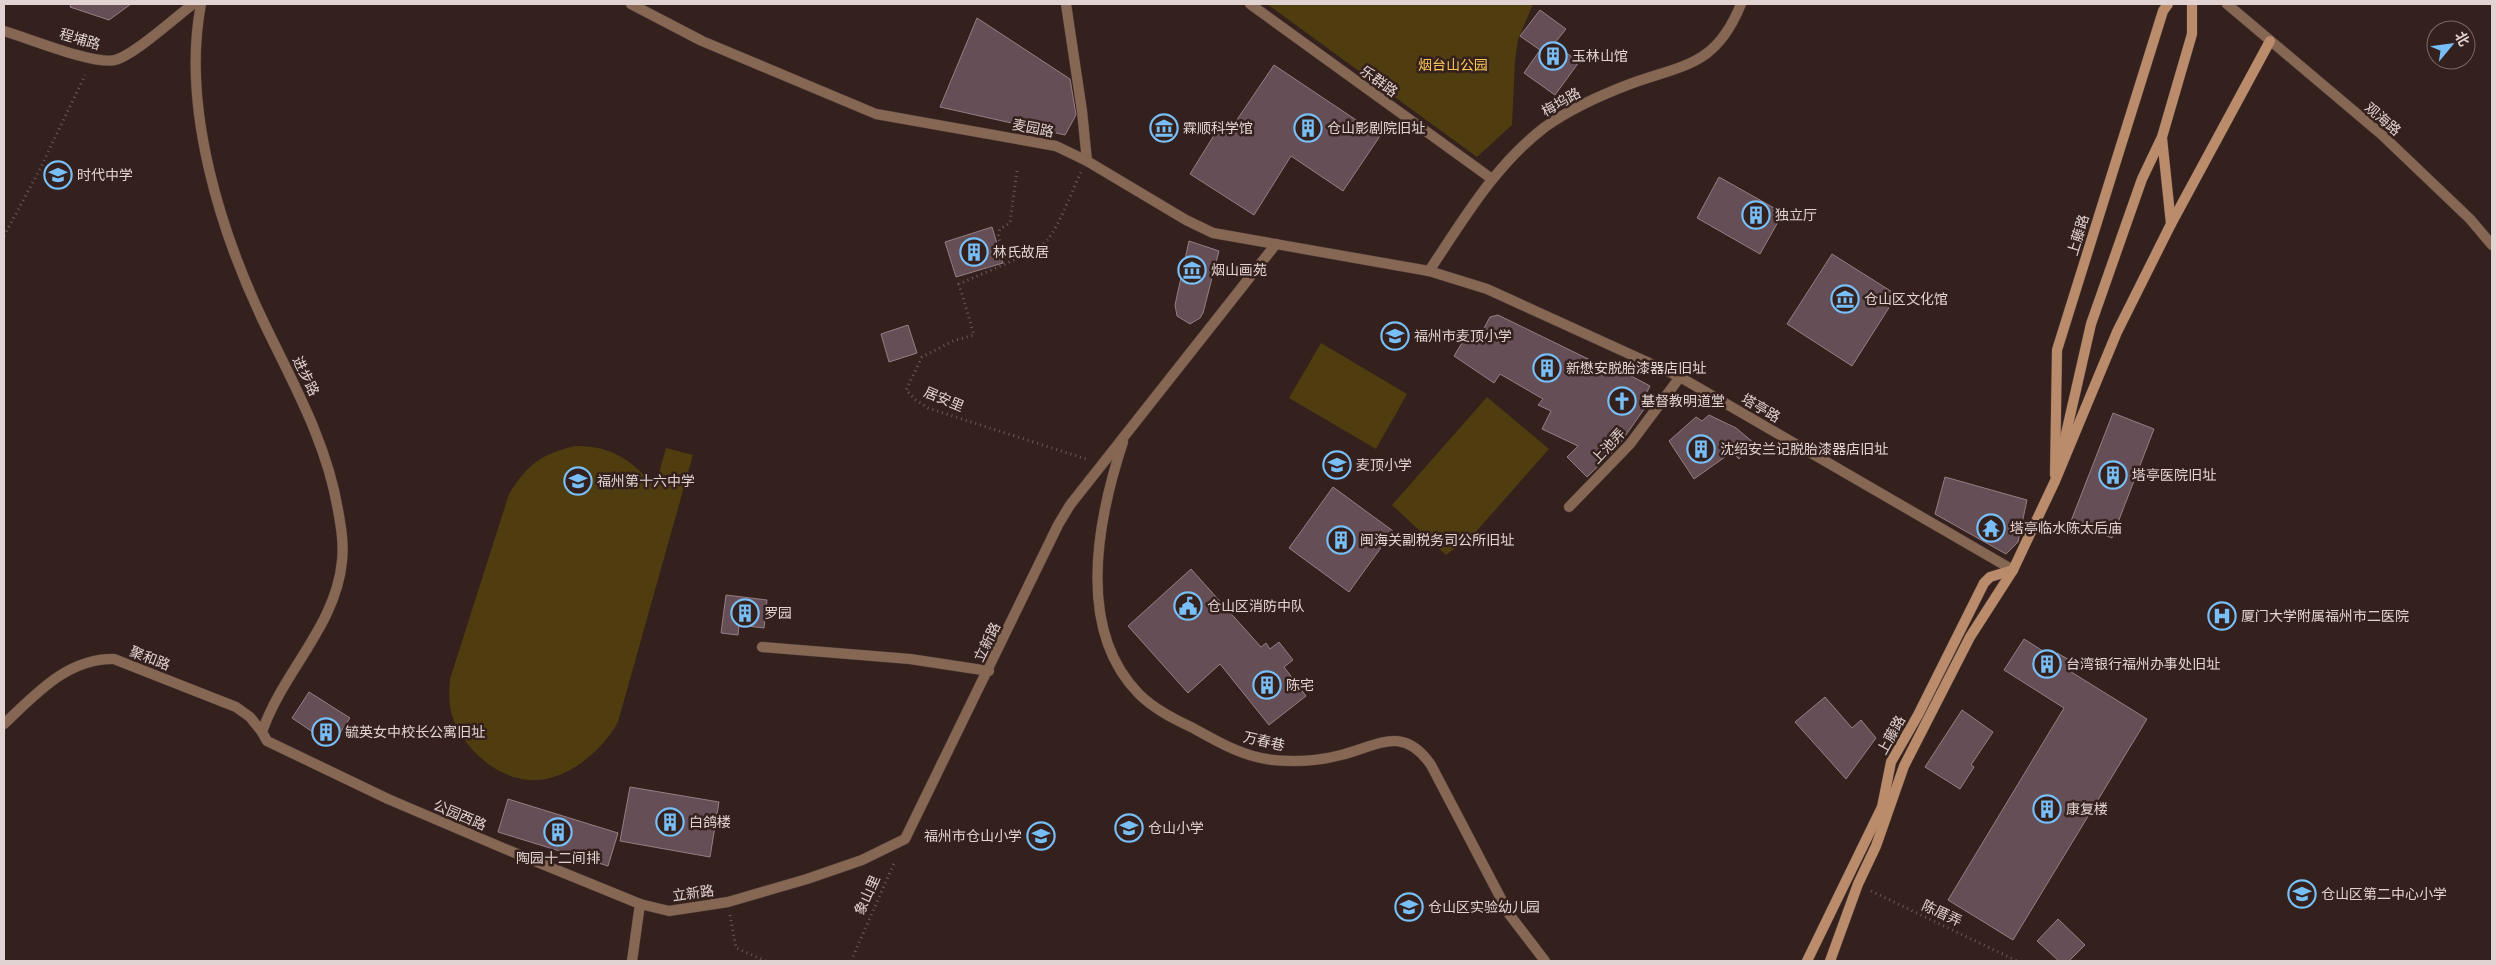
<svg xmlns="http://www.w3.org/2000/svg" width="2496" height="965" viewBox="0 0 2496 965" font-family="Mulish,'Noto Sans SC',sans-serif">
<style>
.green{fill:#4f3c0f}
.building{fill:#654e55;stroke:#977e85}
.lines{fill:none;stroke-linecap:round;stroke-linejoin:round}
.minor-casing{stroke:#503d3a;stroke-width:11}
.tertiary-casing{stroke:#503d3a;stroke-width:11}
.secondary-casing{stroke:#503d3a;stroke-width:11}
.path{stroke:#6c5a58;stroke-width:3;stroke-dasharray:1 4;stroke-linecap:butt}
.minor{stroke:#856753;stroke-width:10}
.tertiary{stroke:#856753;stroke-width:10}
.secondary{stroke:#bb8c6b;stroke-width:10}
.labels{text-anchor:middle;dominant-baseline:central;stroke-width:5;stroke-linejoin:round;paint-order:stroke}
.street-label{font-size:14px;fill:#e1d3d1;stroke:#34201d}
.poi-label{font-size:14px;fill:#e1d3d1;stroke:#34201d;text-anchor:start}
.park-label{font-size:14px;fill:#f8c758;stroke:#34201d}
</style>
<rect width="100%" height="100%" fill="#34201d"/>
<!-- green -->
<g class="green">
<path d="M1267,4H1533L1518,40L1515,61L1512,125L1477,157Z"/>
<path d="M1321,343L1407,394L1376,449L1289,398Z"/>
<path d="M1487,397L1549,449L1474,534L1446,555L1392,505Z"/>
<path d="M575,446C611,445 633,461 655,487L666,448L693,455L618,722C602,752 564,783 529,780C497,778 465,749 454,721C448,707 449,693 450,679L509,494C528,464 541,454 575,446Z"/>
</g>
<!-- building -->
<g class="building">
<path d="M71,4H131L109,20L70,7Z"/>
<path d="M1540,10L1566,29L1554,44L1579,62L1555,95L1524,73L1540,50L1520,36Z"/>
<path d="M977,18L1070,79L1076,115L1065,135L940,107Z"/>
<path d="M1274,65L1380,136L1343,191L1291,156L1254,215L1190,174L1221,124L1230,130Z"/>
<path d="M1719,177L1783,213L1760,254L1697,218Z"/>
<path d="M992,227L1003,263L956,277L945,242Z"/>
<path d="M1189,241L1219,251L1203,313L1200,318L1190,324L1177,316L1175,305Z"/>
<path d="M1832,254L1897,295L1852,366L1787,324Z"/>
<path d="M1498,315L1621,375L1624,372L1650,386L1644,398L1647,405L1616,449L1587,477L1567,457L1578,446L1542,429L1551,411L1538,405L1543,399L1500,374L1494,383L1454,356L1468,333L1478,339L1490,317Z"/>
<path d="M908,325L917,353L889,362L881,334Z"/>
<path d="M2113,413L2154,429L2112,538L2071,521Z"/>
<path d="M1709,415L1736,428L1754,443L1739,459L1732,452L1694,479L1669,441L1696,417L1702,421Z"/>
<path d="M1945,477L2027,500L2018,542L2006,554L1935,514Z"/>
<path d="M1333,487L1393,531L1349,592L1289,548Z"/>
<path d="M1191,569L1261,647L1266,643L1270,649L1279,642L1293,660L1284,667L1306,696L1269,725L1220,664L1188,693L1128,626Z"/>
<path d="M726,595L767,600L764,628L739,625L738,635L721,633Z"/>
<path d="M2024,639L2054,658L2057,653L2073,662L2068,670L2147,719L2013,940L1948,900L2064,708L2004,670Z"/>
<path d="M309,692L350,718L332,745L292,718Z"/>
<path d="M1825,697L1852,728L1861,720L1876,738L1846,779L1795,722Z"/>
<path d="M1962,710L1993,732L1971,765L1974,767L1960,789L1925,767Z"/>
<path d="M630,787L719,802L710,857L620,841Z"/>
<path d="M508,799L618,833L608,866L498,832Z"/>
<path d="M2058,919L2085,945L2069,961H2059L2037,941Z"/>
</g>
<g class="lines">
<!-- minor casing -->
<g class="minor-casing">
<g id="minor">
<path d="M1066,4L1082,111L1087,161"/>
<path d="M1569,507L1630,444L1680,377"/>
<path d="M762,647L910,659L989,671"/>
</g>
</g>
<!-- tertiary casing -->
<g class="tertiary-casing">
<g id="tertiary">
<path d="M201,4C181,108 221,234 266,327C295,387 327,444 338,510C341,527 344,544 342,561C336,626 283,671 262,732L267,741L388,799L503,848L640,904L669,911L728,902L807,879L862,860L905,839L1058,525L1070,505L1276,244"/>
<path d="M631,4L702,41L876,114L1056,146L1087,161L1186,220L1213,233L1429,271L1487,289L1680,377L2013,570"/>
<path d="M1250,4L1492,179"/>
<path d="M2227,4L2381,134L2470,219L2492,245"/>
<path d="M4,31C28,38 93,65 115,60C134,55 176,17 193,4"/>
<path d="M1429,271C1463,220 1495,165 1545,127C1570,109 1601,95 1630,84C1685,64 1716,66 1741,4"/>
<path d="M1123,442C1098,518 1075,629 1139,694C1154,709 1174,719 1193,728C1218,742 1244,757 1273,760C1296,762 1319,761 1341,755C1378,746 1403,724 1431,765L1509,914L1545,961"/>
<path d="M4,724C35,695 67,658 114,659L236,707L250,717L262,732"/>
<path d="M632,961L640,904"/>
</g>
</g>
<!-- secondary casing -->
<g class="secondary-casing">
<g id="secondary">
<path d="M2162,138L2171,224"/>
<path d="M2062,451L2091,324L2142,179L2162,137L2192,34V4"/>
<path d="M2055,475L2057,350L2163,11L2168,4"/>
<path d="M1807,961L1882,807L1891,762L1918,715L1984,583L1990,577L2013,570"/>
<path d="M1830,961L1858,884L1876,846L1904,766L1970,637L2013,570L2055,481L2117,332L2171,224L2270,41"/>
</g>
</g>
<!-- path -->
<g class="path">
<path d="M1017,171L1010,223L1000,229C994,242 1009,258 1023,256C1031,254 1043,245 1048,239C1059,226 1073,189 1081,172"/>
<path d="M4,236L41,167L85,75"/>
<path d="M1028,254L959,284L974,335L953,341L922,357L906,390L916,400L928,408L1089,460"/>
<path d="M1871,891L2017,961"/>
<path d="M730,915L736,948L766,961"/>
<path d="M851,961L895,861"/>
</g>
<!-- minor -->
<use href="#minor" class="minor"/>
<!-- tertiary -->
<use href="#tertiary" class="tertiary"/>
<!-- secondary -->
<use href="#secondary" class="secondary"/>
</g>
<!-- icons -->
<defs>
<g id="building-ring" transform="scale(1.4375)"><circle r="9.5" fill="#34201d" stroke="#78bff7" stroke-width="1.5"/><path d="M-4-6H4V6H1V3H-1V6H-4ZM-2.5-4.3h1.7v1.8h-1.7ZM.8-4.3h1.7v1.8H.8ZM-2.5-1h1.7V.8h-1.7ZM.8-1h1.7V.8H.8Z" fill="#78bff7"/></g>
<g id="museum-ring" transform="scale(1.4375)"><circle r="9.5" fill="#34201d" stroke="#78bff7" stroke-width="1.5"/><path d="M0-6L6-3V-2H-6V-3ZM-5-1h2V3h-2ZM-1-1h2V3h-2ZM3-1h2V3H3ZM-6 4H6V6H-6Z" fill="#78bff7"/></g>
<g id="school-ring" transform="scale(1.4375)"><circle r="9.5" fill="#34201d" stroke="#78bff7" stroke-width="1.5"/><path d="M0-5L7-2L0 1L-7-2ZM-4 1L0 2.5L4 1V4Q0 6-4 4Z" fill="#78bff7"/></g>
<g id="church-ring" transform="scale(1.4375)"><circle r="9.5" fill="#34201d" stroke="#78bff7" stroke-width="1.5"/><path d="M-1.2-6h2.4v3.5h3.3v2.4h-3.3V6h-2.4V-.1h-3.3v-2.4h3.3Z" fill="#78bff7"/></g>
<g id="temple-ring" transform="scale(1.4375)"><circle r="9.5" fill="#34201d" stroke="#78bff7" stroke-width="1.5"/><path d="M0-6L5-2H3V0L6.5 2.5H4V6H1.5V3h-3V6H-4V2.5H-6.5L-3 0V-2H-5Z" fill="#78bff7"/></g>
<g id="civic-ring" transform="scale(1.4375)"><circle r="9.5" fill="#34201d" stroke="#78bff7" stroke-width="1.5"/><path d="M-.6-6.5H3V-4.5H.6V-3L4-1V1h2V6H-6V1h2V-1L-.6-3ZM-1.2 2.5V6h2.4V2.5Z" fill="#78bff7"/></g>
<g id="hospital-ring" transform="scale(1.4375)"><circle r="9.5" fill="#34201d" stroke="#78bff7" stroke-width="1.5"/><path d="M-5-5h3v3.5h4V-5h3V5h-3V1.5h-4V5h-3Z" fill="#78bff7"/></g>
</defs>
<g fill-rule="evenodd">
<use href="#building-ring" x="1553" y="56"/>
<use href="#museum-ring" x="1164" y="128"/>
<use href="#building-ring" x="1308" y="128"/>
<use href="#school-ring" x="58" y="175"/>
<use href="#building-ring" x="1756" y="215"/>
<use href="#building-ring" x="974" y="252"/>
<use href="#museum-ring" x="1192" y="270"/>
<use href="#museum-ring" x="1845" y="299"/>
<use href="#school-ring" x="1395" y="336"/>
<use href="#building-ring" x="1547" y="368"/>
<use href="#church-ring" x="1622" y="401"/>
<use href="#building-ring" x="1701" y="449"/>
<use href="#school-ring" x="1337" y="465"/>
<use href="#building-ring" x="2113" y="475"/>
<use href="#school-ring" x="578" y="481"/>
<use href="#temple-ring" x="1991" y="528"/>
<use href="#building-ring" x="1341" y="540"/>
<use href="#civic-ring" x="1188" y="606"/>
<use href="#building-ring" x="745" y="613"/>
<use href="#hospital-ring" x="2222" y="616"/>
<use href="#building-ring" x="2047" y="664"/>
<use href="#building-ring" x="1267" y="685"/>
<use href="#building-ring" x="326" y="732"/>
<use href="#building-ring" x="2047" y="809"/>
<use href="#building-ring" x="670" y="822"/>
<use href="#school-ring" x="1129" y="828"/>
<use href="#building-ring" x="558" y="832"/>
<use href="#school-ring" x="1041" y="836"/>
<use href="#school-ring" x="2302" y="894"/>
<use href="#school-ring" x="1409" y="907"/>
</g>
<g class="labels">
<!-- street labels -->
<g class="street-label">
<text transform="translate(80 39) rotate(16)">程埔路</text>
<text transform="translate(1379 81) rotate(36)">乐群路</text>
<text transform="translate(1561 102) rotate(-30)">梅坞路</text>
<text transform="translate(2383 119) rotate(41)">观海路</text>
<text transform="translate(1033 128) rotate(11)">麦园路</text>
<text transform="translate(2078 235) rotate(-73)">上藤路</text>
<text transform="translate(306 376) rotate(64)">进步路</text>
<text transform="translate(944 399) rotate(23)">居安里</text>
<text transform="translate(1761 408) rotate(30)">塔亭路</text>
<text transform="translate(1608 446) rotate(-47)">上池弄</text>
<text transform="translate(987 642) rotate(-64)">立新路</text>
<text transform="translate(150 658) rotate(21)">聚和路</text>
<text transform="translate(1891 735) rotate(-61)">上藤路</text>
<text transform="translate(1264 741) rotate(13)">万春巷</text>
<text transform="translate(460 815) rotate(23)">公园西路</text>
<text transform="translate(693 893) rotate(-8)">立新路</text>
<text transform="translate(867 895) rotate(-66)">象山里</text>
<text transform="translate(1942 913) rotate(25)">陈厝弄</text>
</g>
<!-- poi labels -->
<g class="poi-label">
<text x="1572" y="56">玉林山馆</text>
<text x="1183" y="128">霖顺科学馆</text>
<text x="1327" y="128">仓山影剧院旧址</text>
<text x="77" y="175">时代中学</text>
<text x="1775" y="215">独立厅</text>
<text x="993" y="252">林氏故居</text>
<text x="1211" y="270">烟山画苑</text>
<text x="1864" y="299">仓山区文化馆</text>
<text x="1414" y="336">福州市麦顶小学</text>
<text x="1566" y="368">新懋安脱胎漆器店旧址</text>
<text x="1641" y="401">基督教明道堂</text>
<text x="1720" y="449">沈绍安兰记脱胎漆器店旧址</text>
<text x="1356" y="465">麦顶小学</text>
<text x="2132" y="475">塔亭医院旧址</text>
<text x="597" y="481">福州第十六中学</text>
<text x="2010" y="528">塔亭临水陈太后庙</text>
<text x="1360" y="540">闽海关副税务司公所旧址</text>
<text x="1207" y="606">仓山区消防中队</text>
<text x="764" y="613">罗园</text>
<text x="2241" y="616">厦门大学附属福州市二医院</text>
<text x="2066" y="664">台湾银行福州办事处旧址</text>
<text x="1286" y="685">陈宅</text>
<text x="345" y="732">毓英女中校长公寓旧址</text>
<text x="2066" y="809">康复楼</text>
<text x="689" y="822">白鸽楼</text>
<text x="1148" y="828">仓山小学</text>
<text x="1022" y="836" text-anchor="end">福州市仓山小学</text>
<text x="558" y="858" text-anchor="middle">陶园十二间排</text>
<text x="2321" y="894">仓山区第二中心小学</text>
<text x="1428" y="907">仓山区实验幼儿园</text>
</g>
<!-- park labels -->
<g class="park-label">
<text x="1453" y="65">烟台山公园</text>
</g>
</g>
<!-- border -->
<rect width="2496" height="965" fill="none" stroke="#e1d3d1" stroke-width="10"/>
<!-- north arrow -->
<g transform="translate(2451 45) rotate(61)"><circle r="24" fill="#34201d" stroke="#796865"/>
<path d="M0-4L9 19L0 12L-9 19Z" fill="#78bff7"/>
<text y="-8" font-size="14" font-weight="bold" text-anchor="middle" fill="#e1d3d1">北</text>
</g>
</svg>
